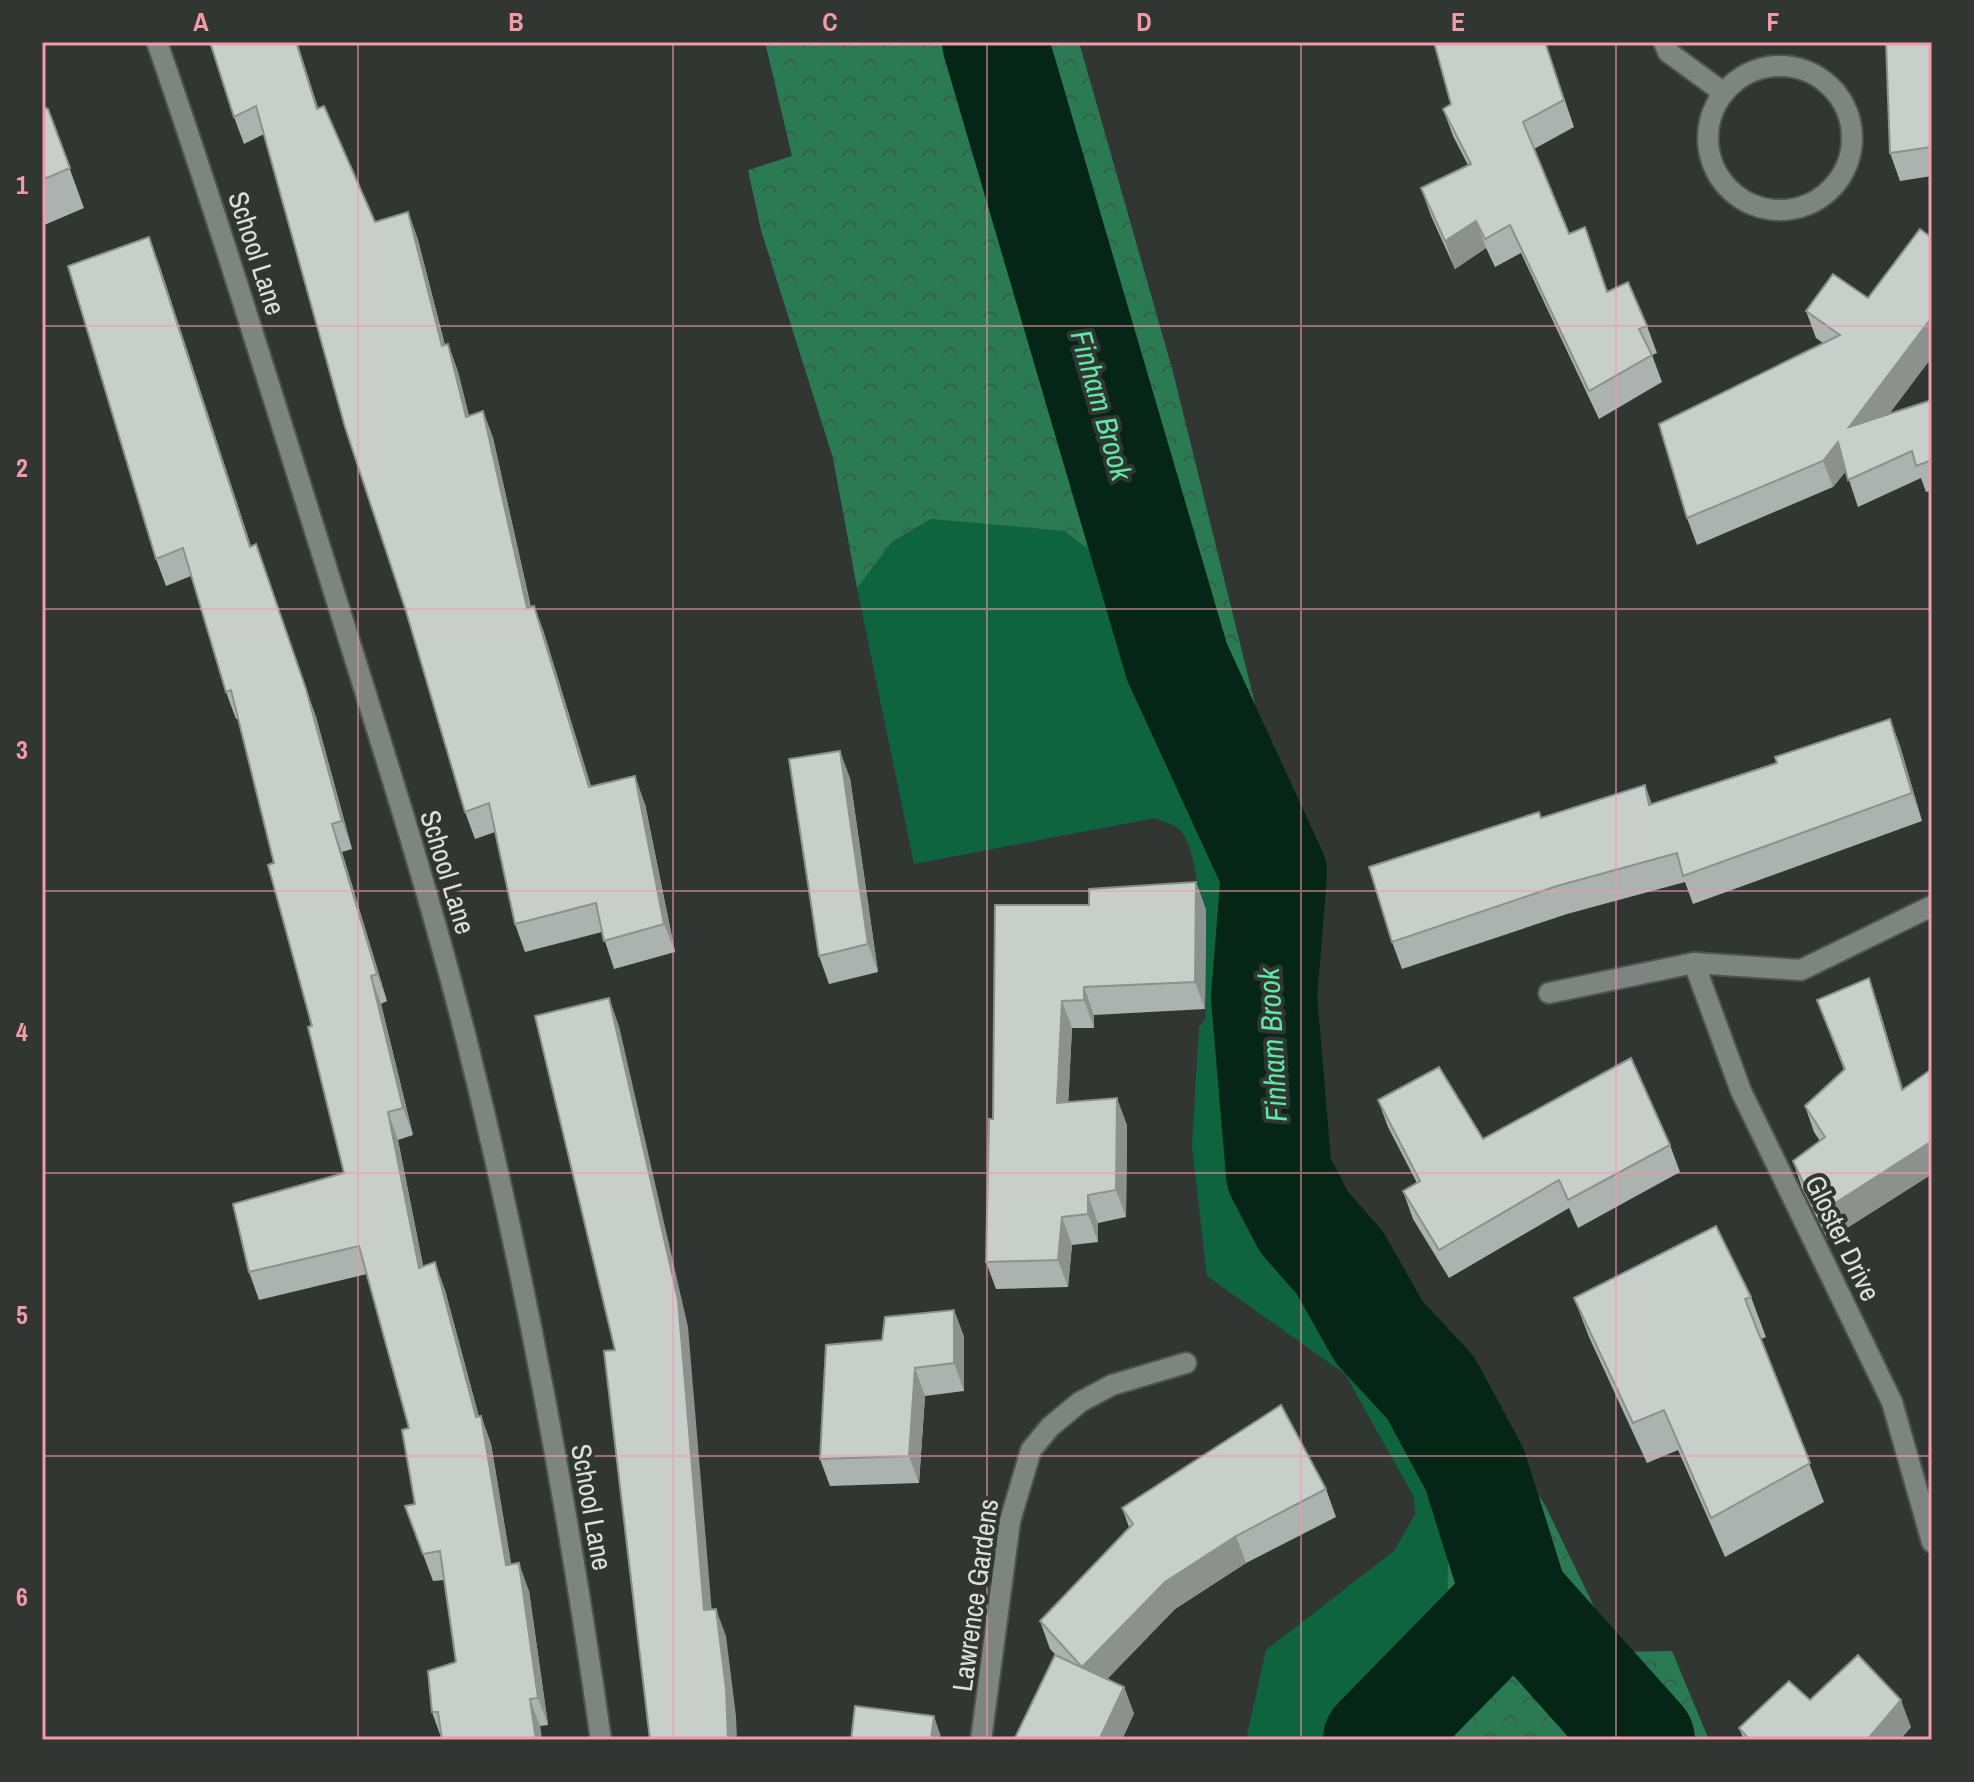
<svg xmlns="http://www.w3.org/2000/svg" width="1974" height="1782" viewBox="0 0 1974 1782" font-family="'Archivo Narrow',sans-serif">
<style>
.green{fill:#0f6440}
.forest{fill:url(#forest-crowns)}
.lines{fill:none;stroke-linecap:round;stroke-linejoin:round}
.river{stroke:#052617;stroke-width:106}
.minor-casing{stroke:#505451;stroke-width:24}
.minor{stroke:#7e8480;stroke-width:20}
.wall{fill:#acb2af}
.shaded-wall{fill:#8c918e}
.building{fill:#c8cfcb;stroke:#8c918e;stroke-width:2}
.grid{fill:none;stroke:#f39aa9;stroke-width:2;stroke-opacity:0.55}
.labels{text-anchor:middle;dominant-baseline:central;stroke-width:8;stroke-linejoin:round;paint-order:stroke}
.street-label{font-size:28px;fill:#dce0dd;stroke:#313633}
.water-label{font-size:30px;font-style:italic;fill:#5ee7a5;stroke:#313633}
.neatline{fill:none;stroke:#f39aa9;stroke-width:3}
.grid-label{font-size:26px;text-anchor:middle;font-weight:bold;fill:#f39aa9}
</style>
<defs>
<pattern id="forest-crowns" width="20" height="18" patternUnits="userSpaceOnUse" patternTransform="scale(2)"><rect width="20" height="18" fill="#2a7a54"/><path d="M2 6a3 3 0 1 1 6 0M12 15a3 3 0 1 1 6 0" fill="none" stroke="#35614c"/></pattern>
</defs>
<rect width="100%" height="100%" fill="#313633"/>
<!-- green -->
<path class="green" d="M931,519L1064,531L1101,559L1244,892L1245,1048L1257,1193L1298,1284L1384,1378L1450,1483L1447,1602L1359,1695L1327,1740H1246L1266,1650L1394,1551L1415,1514L1414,1497L1345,1374L1207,1276L1192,1146L1199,1027L1206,1018C1204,981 1205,850 1178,828C1172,824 1161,821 1155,818L914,864L857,588L892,542Z"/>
<!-- forest -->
<path class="forest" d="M765,42H1079L1173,372L1274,781L1301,909L1303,1117L1314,1182L1330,1211L1431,1338L1545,1505L1616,1652L1672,1651L1709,1740H1327L1359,1695L1447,1602L1450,1483L1384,1378L1298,1284L1257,1193L1245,1048L1244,892L1101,559L1064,531L931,519L892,542L857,588L833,458L761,230L748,170L792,156Z"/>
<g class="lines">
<!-- river -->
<g class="river">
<path d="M995,42L1177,662L1274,873L1264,997L1279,1174L1304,1222L1340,1263L1379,1332L1431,1388L1475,1470L1515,1598L1642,1740"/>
<path d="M1376,1740L1515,1598"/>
</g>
<!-- minor casing -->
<g class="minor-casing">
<g id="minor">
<path d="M157,42C215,209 267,378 320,547C371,712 426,878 468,1046C525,1274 568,1507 601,1740"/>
<path d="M1664,42L1668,52L1724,93"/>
<circle cx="1780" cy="138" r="72"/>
<path d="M1694,963L1741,1091L1892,1402L1932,1542"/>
<path d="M1549,993L1694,963L1801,970L1932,906"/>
<path d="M981,1740L1010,1521L1031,1450L1050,1427L1080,1402L1112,1385L1186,1363"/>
</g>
</g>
<!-- minor -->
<use href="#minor" class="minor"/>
</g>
<!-- wall -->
<g class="wall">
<path d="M297,42L318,108L375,222L408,212L418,240L445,345L448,344L458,372L469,416L483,411L493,438L531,607L534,606L544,633L591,787L645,804L675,952L614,969L602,932L525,952L515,924L495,832L475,839L465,812L264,134L244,144L234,117Z"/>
<path d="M1545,42L1574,127L1534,149L1569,234L1608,291L1647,326L1657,353L1652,355L1662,382L1599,419L1521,253L1495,267L1486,248L1455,269L1431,216L1421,188L1468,165L1453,136L1443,109Z"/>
<path d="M1932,42V176L1900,181L1890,153Z"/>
<path d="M42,106L48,109L84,208L42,226Z"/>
<path d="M1932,238V357L1889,414L1932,400V491L1926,492L1921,478L1858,507L1846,471L1833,487L1697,545L1687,518L1823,343L1816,338L1806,311L1868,298Z"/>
<path d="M159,264L251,546L316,717L352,849L342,852L387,1001L381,1004L413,1135L398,1140L423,1266L445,1290L479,1417L481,1416L491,1444L511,1564L529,1591L548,1725L540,1726L542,1740H442L432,1712L456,1662L444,1580L433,1581L405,1506L415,1504L409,1428L367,1274L259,1300L249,1272L344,1173L274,863L238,719H236L226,692L191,576L166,586L156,559Z"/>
<path d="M1890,719L1900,746L1922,821L1693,904L1685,882L1567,914L1402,969L1392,942L1541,818L1652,804L1777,763Z"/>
<path d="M850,778L878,972L829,984L819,956Z"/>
<path d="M1196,882L1206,910L1205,1009L1094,1015V1028H1072L1068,1102L1127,1125L1126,1217L1098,1223V1242L1072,1245L1068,1287L996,1289L986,1262L993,1119L1089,905Z"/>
<path d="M1817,1000L1878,1005L1903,1089L1932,1069V1174L1828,1240L1802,1188L1793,1161L1820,1141L1814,1132L1805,1106L1844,1070Z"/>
<path d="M1378,1100L1483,1139L1670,1145L1680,1172L1578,1228L1569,1208L1449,1278L1413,1219L1403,1191L1417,1183L1388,1127Z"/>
<path d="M1751,1297L1766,1337L1761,1339L1824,1502L1725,1557L1678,1450L1647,1463L1589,1337L1574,1298Z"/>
<path d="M954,1310L964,1337V1391L925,1396L919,1483L830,1486L820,1459L882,1340Z"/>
<path d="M1326,1489L1336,1517L1246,1563L1175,1609L1107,1679L1124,1687L1134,1714L1056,1655L1050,1649L1040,1621L1129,1527L1122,1508Z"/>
<path d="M1810,1700L1911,1727L1900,1740H1744L1739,1728Z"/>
</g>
<!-- shaded-wall -->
<g class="shaded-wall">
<path d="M296,42H297L327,136L317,109Z"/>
<path d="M408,212L418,240L452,374L442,346Z"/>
<path d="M1476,221L1486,248L1455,269L1445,241Z"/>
<path d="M149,237L159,264L260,574L250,547Z"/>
<path d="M1932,317V357L1859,454L1849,427Z"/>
<path d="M448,344L458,372L476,444L466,417Z"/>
<path d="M483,411L493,438L537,636L527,608Z"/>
<path d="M1838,442L1848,468L1833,487L1823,461Z"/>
<path d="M256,544L316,717L352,849L342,821Z"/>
<path d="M534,606L544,633L600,815L589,787Z"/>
<path d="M1890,719L1900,746L1922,821L1912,793Z"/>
<path d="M840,751L850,778L878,972L868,944Z"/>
<path d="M635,776L645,804L675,952L664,924Z"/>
<path d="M1645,785L1655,812L1649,805Z"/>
<path d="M332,824L342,852L387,1001L377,974Z"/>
<path d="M1196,882L1206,910L1205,1009L1195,982Z"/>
<path d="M371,976L381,1004L413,1135L403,1108Z"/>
<path d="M1869,978L1878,1005L1911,1116L1902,1090Z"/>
<path d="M1084,987L1094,1015V1028L1084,1000Z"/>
<path d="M609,998L619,1026L688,1327L714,1637L704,1610Z"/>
<path d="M1062,1001L1072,1028L1067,1131L1057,1103Z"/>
<path d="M1117,1098L1127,1125L1126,1217L1116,1190Z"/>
<path d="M388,1112L398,1140L429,1295L419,1268Z"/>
<path d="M1932,1141V1174L1828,1240L1818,1214Z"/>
<path d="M1088,1195L1098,1223V1242L1088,1214Z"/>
<path d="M1062,1217L1072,1245L1068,1287L1058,1260Z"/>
<path d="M435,1262L445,1290L484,1436L481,1416L491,1444L516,1593L506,1565L476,1417Z"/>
<path d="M954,1310L964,1337V1391L954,1363Z"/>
<path d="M915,1368L925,1396L919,1483L909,1456Z"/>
<path d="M1236,1536L1246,1563L1175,1609L1092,1695L1082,1667L1165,1582Z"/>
<path d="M519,1563L529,1591L548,1725L538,1698Z"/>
<path d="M716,1609L726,1636L736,1716L737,1740H728Z"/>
<path d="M1124,1687L1134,1714L1122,1740H1099Z"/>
<path d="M530,1699L540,1726L542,1740H536Z"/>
<path d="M1901,1700L1911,1727L1900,1740H1867Z"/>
<path d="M934,1716L942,1740H931Z"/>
</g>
<!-- building -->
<g class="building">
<path d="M210,42H296L317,109L324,106L375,222L408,212L442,346L448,344L466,417L483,411L527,608L534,606L589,787L635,776L664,924L604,941L596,903L515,924L489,803L465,812L406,611L345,427L256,106L234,117Z"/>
<path d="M1434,42H1545L1564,100L1523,122L1569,234L1585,227L1607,292L1628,282L1647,326L1639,329L1652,355L1589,391L1510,225L1485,239L1476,221L1445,241L1421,188L1471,164L1443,109L1451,104Z"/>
<path d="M1886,42H1932V147L1890,153Z"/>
<path d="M42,106L48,109L70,168L42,180Z"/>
<path d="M1920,229L1932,238V317L1849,427L1932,400V460L1916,466L1912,451L1848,480L1838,442L1823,461L1687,518L1659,424L1840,335L1806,311L1833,274L1868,298Z"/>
<path d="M149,237L250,547L256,544L306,689L342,821L332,824L377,974L371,976L403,1108L388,1112L419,1268L435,1262L476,1417L481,1416L506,1565L519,1563L538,1698L530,1699L536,1740H442L438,1712H432L428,1671L456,1662L440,1551L423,1554L405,1506L415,1504L402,1430L409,1428L359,1246L249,1272L233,1204L344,1173L308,1027L312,1026L268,865L274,863L231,690L226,692L183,548L156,559L68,266Z"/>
<path d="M1890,719L1912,793L1683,876L1677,853L1557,886L1392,942L1369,867L1539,812L1541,818L1645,785L1649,805L1777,763L1775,757Z"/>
<path d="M840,751L868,944L819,956L789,759Z"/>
<path d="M1196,882L1195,982L1084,987V1000L1062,1001L1057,1103L1117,1098L1116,1190L1088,1195V1214L1062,1217L1058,1260L986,1262L989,1119H993L995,905H1089V889Z"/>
<path d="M1869,978L1902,1090L1932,1069V1141L1818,1214L1793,1161L1825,1137L1805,1106L1845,1069L1817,1000Z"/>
<path d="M609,998L678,1300L704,1610L716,1609L726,1689L728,1740H650L604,1351L615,1350L535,1016Z"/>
<path d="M1631,1058L1670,1145L1568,1200L1559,1180L1439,1250L1403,1191L1420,1181L1378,1100L1439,1067L1483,1139Z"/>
<path d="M1716,1226L1751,1297L1745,1299L1810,1463L1711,1518L1664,1410L1633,1423L1574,1298Z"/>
<path d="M954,1310V1363L915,1368L909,1456L820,1459L826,1345L882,1340L885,1317Z"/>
<path d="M1281,1405L1326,1489L1236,1536L1165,1582L1082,1667L1040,1621L1133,1524L1122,1508Z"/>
<path d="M1055,1655L1124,1687L1099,1740H1014Z"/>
<path d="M1858,1655L1901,1700L1867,1740H1750L1739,1728L1789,1681L1810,1700Z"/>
<path d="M855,1706L934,1716L931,1740H851Z"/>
</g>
<!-- grid -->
<path class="grid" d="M358,42V1740M673,42V1740M987,42V1740M1301,42V1740M1616,42V1740M42,326H1932M42,609H1932M42,891H1932M42,1173H1932M42,1456H1932"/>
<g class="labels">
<!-- street labels -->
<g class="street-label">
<text transform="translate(257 253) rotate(72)">School Lane</text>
<text transform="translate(448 872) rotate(73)">School Lane</text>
<text transform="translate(1843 1238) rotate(64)">Gloster Drive</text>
<text transform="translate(592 1507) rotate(80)">School Lane</text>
<text transform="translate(975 1595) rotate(-82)">Lawrence Gardens</text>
</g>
<!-- water labels -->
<g class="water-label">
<text transform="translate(1102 405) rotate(74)">Finham Brook</text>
<text transform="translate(1272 1045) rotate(-93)">Finham Brook</text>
</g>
</g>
<!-- border -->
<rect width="1974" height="1782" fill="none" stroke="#313633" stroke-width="88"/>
<rect x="44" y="44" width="1886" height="1694" class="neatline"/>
<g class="grid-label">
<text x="201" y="31">A</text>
<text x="516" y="31">B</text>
<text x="830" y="31">C</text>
<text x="1144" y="31">D</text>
<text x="1458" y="31">E</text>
<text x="1773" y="31">F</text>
<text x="22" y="194">1</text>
<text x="22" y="477">2</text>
<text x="22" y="759">3</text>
<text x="22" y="1041">4</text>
<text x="22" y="1324">5</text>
<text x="22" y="1606">6</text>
</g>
</svg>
